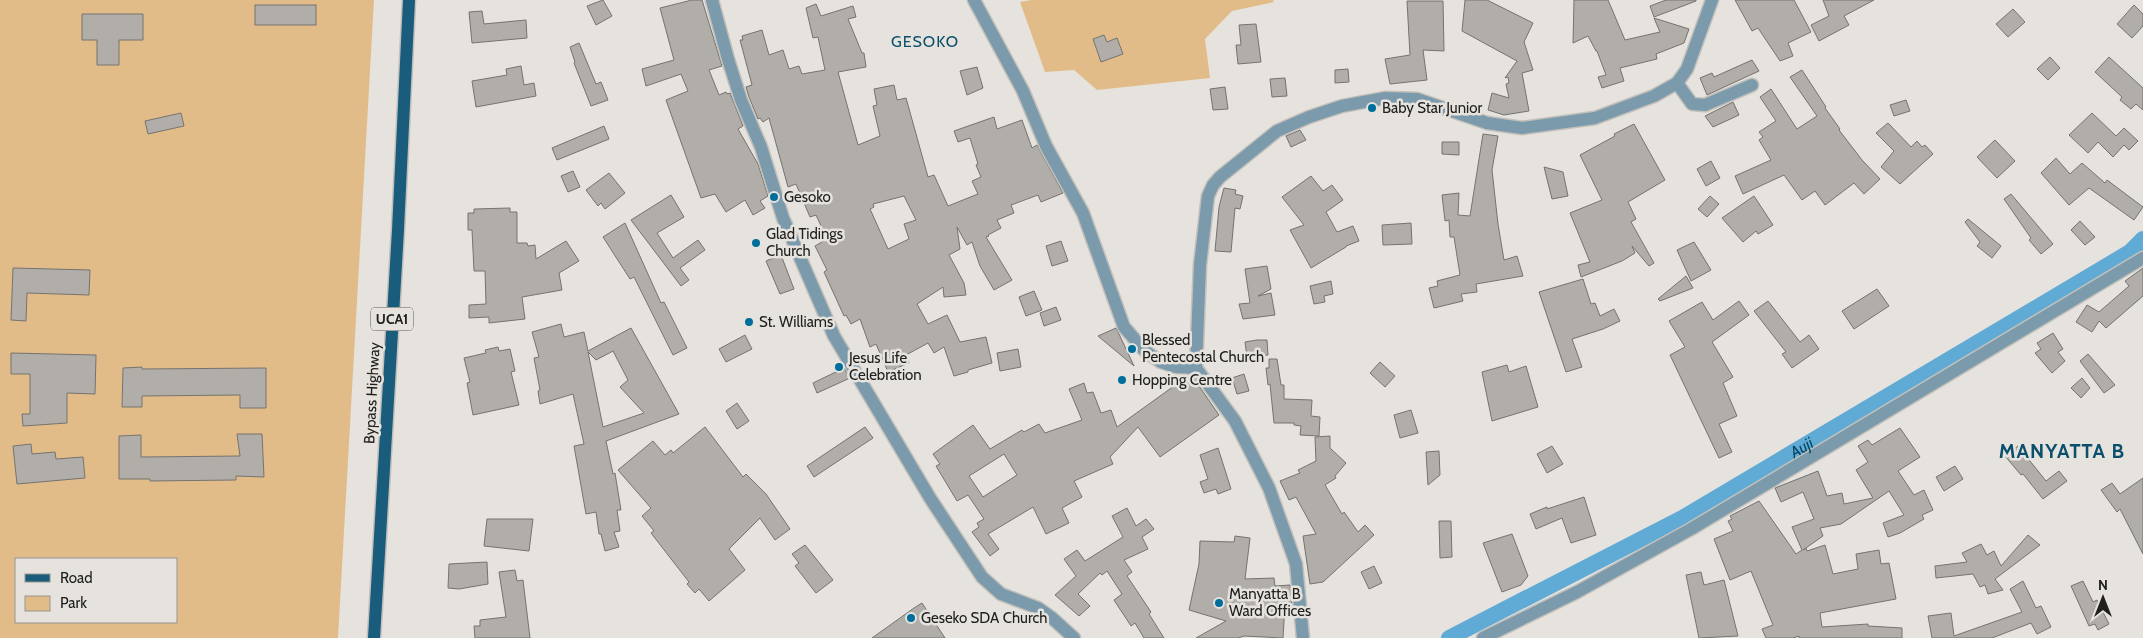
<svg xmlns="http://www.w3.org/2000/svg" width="2143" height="638" viewBox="0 0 2143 638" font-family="Cabin,sans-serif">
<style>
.green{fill:#e1bc89;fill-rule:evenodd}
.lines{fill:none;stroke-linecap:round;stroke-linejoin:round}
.canal{stroke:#60abd5;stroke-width:16}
.building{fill:#b1aeaa;stroke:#76736f;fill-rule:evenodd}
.minor-casing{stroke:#c3c0bb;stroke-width:15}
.primary-casing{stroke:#c3c0bb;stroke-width:15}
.minor{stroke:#7b9aac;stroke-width:12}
.primary{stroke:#1a5c7c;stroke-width:12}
.poi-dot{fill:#006e9a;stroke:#e6e3de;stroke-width:2}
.labels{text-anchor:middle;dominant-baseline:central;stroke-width:5;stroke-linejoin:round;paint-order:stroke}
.shield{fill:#e6e3de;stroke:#5c5a58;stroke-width:1}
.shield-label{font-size:14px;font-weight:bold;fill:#21201e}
.poi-label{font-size:15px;fill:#21201e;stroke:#e6e3de;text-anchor:start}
.street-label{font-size:15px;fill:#21201e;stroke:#e6e3de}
.neighbourhood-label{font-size:16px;letter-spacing:1px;fill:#0c4f6d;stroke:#e6e3de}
.water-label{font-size:16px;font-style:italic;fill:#034562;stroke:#e6e3de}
.district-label{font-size:20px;font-weight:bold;letter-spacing:1px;fill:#0c4f6d;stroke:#e6e3de}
</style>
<rect width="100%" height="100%" fill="#e6e3de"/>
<!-- green -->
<g class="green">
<path d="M0,0H374L338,638H0ZM16,559H176V622H16Z"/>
<path d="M1031,0H1273L1274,2L1232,11L1205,39L1210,78L1097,90L1074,70L1045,72L1020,2Z"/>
</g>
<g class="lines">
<!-- canal -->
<path class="canal" id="s1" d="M1449,638L1684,517L2130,252L2143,239"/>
</g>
<!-- building -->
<g class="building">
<path d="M603,0L612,16L596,25L587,6Z"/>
<path d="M692,0H702L722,66L709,70L719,95L726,92L727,94L730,93L743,126L738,129L758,164L768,196L760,201L765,208L753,215L745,200L726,212L715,194L701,198L666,100L688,91L681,74L646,86L642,69L674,60L660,8Z"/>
<path d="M1465,0H1487L1533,23L1524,42L1533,70L1522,73L1529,111L1504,115L1488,110L1492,93L1509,98L1506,84L1509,83L1508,77L1505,78L1517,61L1462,31Z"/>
<path d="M1574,0H1608L1625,40L1660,32L1654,18L1689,29L1684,43L1656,54L1657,59L1620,68L1624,81L1602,88L1598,77L1606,75L1597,51H1596L1588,36L1573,43Z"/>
<path d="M1666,0H1696V1L1654,17L1650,6Z"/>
<path d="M1735,0H1794L1811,32L1788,43L1793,56L1780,61L1758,28L1752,31Z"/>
<path d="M1823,0H1874L1844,16L1849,25L1819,41L1811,25L1829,16Z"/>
<path d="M1407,1H1443L1444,51L1423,50L1427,80L1390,84L1385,59L1410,55Z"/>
<path d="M816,4L821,16L853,6L856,17L848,19L862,53H864L866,67L838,72L858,145L880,136L873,106L877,105L874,89L894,85L897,100L906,98L928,177L934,175L948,206L978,194L972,181L981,177L976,165L978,164L970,138L958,142L954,131L994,117L997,129L1022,120L1032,148L1037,145L1063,193L1041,202L1038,195L1011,205L1014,213L997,220L1001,228L988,235L989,236L986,237L1012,280L994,290L980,266L972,242L967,245L957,227L960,249L949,255L964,283L966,295L944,297L943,287L917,304L928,324L947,315L960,342L986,337L992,363L968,370V372L954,376L944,347L934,353L928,343L906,355L909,363L888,372L876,344L870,347L860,319L851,324L846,315L844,316L824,272L827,270L815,246L827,239L816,215L810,217L796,184L788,187L769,118L763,122L760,118L758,119L749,97L746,87L752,85L740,40H743L742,36L762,30L769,55L783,50L789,69L799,66L802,74L825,70L818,37L813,38L806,8ZM904,196L916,220L904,224L909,239L888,249L870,209L874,207L873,204Z"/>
<rect x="255" y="5" width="61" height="20"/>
<path d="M2134,5L2143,14V26L2132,38L2117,24Z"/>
<path d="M2013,9L2025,22L2008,37L1996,24Z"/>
<path d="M482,11L484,24L526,20L527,38L472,43L469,12Z"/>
<path d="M82,14H143V40H119V65H97V40H82Z"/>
<path d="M1256,24L1261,62L1238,64L1236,45H1241L1239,25Z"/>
<path d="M1104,35L1107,42L1117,38L1123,54L1101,62L1093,39Z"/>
<path d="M579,43L596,84L601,82L608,100L591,106L574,63L575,62L570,47Z"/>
<path d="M2050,57L2060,68L2048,80L2037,69Z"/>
<path d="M2109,57L2143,88V110L2136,104L2131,109L2120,100L2122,97L2095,72Z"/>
<path d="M1752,60L1759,71L1707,95L1700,78L1712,73L1714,77Z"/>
<path d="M521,66L524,85L534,83L536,96L476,107L472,81L507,75L506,69Z"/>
<path d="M977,67L983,88L967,95L960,71Z"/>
<path d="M1348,69L1349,82L1335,83V70Z"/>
<path d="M1802,70L1826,107L1825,108L1840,129L1839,130L1862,160L1880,179L1864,194L1854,183L1825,205L1815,191L1802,200L1784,175L1743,194L1735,176L1771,160L1759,140L1763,137L1759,132L1776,121L1760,97L1771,89L1797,129L1817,116L1790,77Z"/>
<path d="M1285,78L1287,96L1272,97L1270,79Z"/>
<path d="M1225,87L1228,109L1213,110L1210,89Z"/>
<path d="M1906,100L1910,111L1894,116L1890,105Z"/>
<path d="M1733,102L1739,115L1713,127L1705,116Z"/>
<path d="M181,113L184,126L148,134L145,121Z"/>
<path d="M2092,113L2116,136L2124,128L2138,141L2129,150L2124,145L2113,157L2098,142L2088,153L2069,135Z"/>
<path d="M1888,123L1911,147L1917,141L1922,147L1925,145L1933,154L1900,184L1881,167L1894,151L1876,133Z"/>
<path d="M1634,124L1665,180L1628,202L1636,219L1631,222L1654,263L1649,266L1632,246L1635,253L1622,261L1581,277L1578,265L1590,262L1570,213L1602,200L1580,155L1615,136L1614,134Z"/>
<path d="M604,126L609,139L557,160L552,148Z"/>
<path d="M1300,130L1306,140L1291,147L1286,136Z"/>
<path d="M1483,134L1498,136L1492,170L1498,224L1504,260L1517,256L1523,276L1476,284L1477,292L1461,294L1463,301L1434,308L1429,288L1438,286L1437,281L1460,275L1454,237H1450L1449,220L1445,221L1442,195L1459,193L1458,215L1470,216Z"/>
<path d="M1995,140L2015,161L1997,178L1977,157Z"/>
<path d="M1442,142H1459V155L1442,154Z"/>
<path d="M2056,158L2070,174L2082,163L2105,183L2107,180L2143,207L2134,220L2089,188L2069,205L2041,173Z"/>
<path d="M1711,161L1720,178L1706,186L1697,169Z"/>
<path d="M1544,167L1563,172L1568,196L1552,199Z"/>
<path d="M573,171L580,187L568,192L561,176Z"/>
<path d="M609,173L625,193L605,209L601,203L598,206L586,190Z"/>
<path d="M1311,176L1323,191L1332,185L1343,200L1326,212L1337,232L1353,226L1359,241L1346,246V247L1311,268L1290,230L1304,225L1282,197Z"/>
<path d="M1224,188L1236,190L1235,194L1243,196L1240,209L1235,208L1231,252L1215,251L1219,207Z"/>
<path d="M2011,194L2053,244L2041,254L2029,240L2031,238L2004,199Z"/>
<path d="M671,195L684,217L657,233L673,258L698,240L705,250L680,268L689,280L681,286L631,220Z"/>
<path d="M1710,196L1719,204L1707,217L1698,209Z"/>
<path d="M1754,196L1773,225L1758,234L1756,231L1743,242L1722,218Z"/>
<path d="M510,208V212H517V243H527L528,246L535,245L536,259L566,241L579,261L559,273L562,290L522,297L525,319L489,323V317L469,318V305L486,304L485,271H474L472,230H468V213H474V209Z"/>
<path d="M1968,219L2001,246L1992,258L1977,246L1980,242L1965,222Z"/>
<path d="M2080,221L2095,237L2085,245L2071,230Z"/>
<path d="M625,223L661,303L664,302L687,348L673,355L634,277L630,279L603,237Z"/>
<path d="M1411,223L1412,244L1383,245L1382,225Z"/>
<path d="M1061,241L1068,261L1052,266L1046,246Z"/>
<path d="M1694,242L1711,270L1691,281L1677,250Z"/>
<path d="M781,255L794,289L780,294L766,261Z"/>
<path d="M1267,266L1271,289L1258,296L1271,293L1275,315L1243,319L1239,304L1250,303L1245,269Z"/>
<path d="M13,268L90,270L89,295L27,293L26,321L11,320Z"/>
<path d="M2143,268V296L2106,328L2099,321L2092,332L2076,322L2087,305L2099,312L2129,286L2125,281Z"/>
<path d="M1686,276L1693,288L1660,301L1658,299Z"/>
<path d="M1583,279L1591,304L1595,303L1600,316L1614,309L1620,321L1603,329L1572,339L1582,367L1566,372L1539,292Z"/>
<path d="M1331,281L1333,294L1324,296L1325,302L1314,304L1310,286Z"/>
<path d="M1877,289L1889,306L1854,329L1842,311Z"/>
<path d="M1034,291L1042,310L1026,316L1019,297Z"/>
<path d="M1739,301L1749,315L1712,342L1733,377L1723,383L1737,416L1719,424L1732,452L1719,458L1670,355L1685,347L1669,321L1702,302L1713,320Z"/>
<path d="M1768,301L1800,342L1809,335L1819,349L1792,368L1782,354L1786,352L1754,311Z"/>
<path d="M1056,307L1061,320L1044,326L1040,313Z"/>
<path d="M561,324L564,337L584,332L588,351L631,328L679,414L606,441L613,474L615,473L621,510H617L620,531L614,532L619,547L605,551L601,534H599L596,512L586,514L574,446L584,444L573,394L540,404L538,391L540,390L534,358L539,357L532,332ZM613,351L628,380L620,387L644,413L603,427L588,352L596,360Z"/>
<path d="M1116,328L1119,334L1134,366L1098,336Z"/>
<path d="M2053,333L2063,349L2058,352L2065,361L2052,373L2035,353L2041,349L2037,343Z"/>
<path d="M745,335L752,349L726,362L719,349Z"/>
<path d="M1257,340H1267L1268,355L1247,357L1245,342Z"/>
<path d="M498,347L499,351L510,349L515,371L511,372L519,405L473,415L467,383L470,382L464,358L486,353L485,350Z"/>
<path d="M1018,349L1021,367L1000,371L997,353Z"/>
<path d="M11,353L96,355L95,394L67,393V423L23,426L22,414H30V374H11Z"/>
<path d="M2088,354L2115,385L2104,393L2080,361Z"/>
<path d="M1269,359H1277L1281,385H1284V399L1312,400L1311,416L1320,417L1319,436L1300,435L1301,426L1294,425V423H1274L1270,384L1268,385L1266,368H1269Z"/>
<path d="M1380,362L1395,376L1385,387L1370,373Z"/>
<path d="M1507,365L1509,372L1526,366L1538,407L1492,421L1482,372Z"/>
<path d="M142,367V369L266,368V408H240V395L142,396V407H122L123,368Z"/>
<path d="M844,368L850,378L817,393L813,383Z"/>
<path d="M1244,374L1249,391L1237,394L1232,378Z"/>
<path d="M1192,376L1219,415L1160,457L1138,427L1110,457L1113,464L1074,481L1082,497L1062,508L1069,523L1046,534L1033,507L988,534L999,549L990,556L972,532L979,527L977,523L984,519L968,495L957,501L936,466L940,464L933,454L973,425L990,449L1022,430L1024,432L1039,424L1045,433L1082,420L1069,389L1084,383L1087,393L1093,392L1101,413L1111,410L1117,427L1174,386L1176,387ZM1004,454L1017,475L983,497L969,476Z"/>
<path d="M2082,378L2090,388L2081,398L2071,388Z"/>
<path d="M737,403L749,421L737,429L726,411Z"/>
<path d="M1411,410L1418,433L1400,438L1394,415Z"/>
<path d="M705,427L743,477L746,474L766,494L790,529L775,540L760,518L729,549L745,570L709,601L699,589L695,593L687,584L689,582L651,533L654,531L642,516L651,508L618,470L653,441L665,455L671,450L673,453Z"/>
<path d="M865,427L873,438L814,477L807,466Z"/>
<path d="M1900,428L1920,457L1898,471L1914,495L1924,490L1933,510L1922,515L1924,519L1900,533L1888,537L1883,523L1904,515L1889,491L1841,524L1820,528L1823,536L1803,550L1806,548L1807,551L1825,545L1833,574L1858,569L1856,554L1879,550L1881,564L1889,563L1896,599L1820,613L1822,627L1868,624V626L1902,628V638H1799V636L1793,638H1766L1762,629L1773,625L1751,571L1730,580L1714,539L1733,531L1728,521L1732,519L1730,516L1759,501L1796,554L1802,550L1792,527L1814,519L1803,492L1781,502L1775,488L1818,471L1827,496L1842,493L1844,504L1873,498L1856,470L1868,462L1858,446L1868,440L1872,445Z"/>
<path d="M237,434H262L264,477L236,476V480L150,481V479H119V436L141,435V457L240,456Z"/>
<path d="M1330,436V448L1346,463L1335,476L1336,478L1325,485L1342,514L1344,512L1358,532L1365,525L1374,535L1323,582L1310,584L1303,536L1316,534L1296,497L1289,500L1280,481L1300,473L1298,470L1316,461L1315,437Z"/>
<path d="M31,444L32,454L55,452L56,459L83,457L85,478L17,484L13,446Z"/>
<path d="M1552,446L1563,464L1547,473L1537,454Z"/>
<path d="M2018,446L2046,481L2059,471L2067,481L2043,499L2023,474L2021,475L2005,456Z"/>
<path d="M1218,448L1231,489L1218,494L1216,489L1204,493L1200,482L1208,479L1200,455Z"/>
<path d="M1439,451L1440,475L1428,485L1426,452Z"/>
<path d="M1955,466L1963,479L1944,491L1936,477Z"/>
<path d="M2143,478V554L2120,509L2117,512L2101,490L2112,483L2120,494Z"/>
<path d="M1584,497L1596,535L1571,543L1562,518L1536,529L1530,514L1547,507V509Z"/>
<path d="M1127,508L1136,526L1146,519L1154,529L1142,537L1148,549L1124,560L1132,572L1127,576L1151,612L1149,614L1164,638H1144L1135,623L1131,626L1114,600L1122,594L1107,571L1102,575L1100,573L1078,594L1090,606L1079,616L1055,595L1076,576L1064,559L1077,550L1085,561L1123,537L1112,516Z"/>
<path d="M487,519H533L529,551L484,546Z"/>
<path d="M1439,521H1451L1452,557L1440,558Z"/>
<path d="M1512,534L1528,576L1521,585L1502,592L1483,543Z"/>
<path d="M2028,535L2040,545L1995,579L2003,590L1988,594L1985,585L1980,587L1973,574L1936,578L1935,566L1967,562L1962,553L1981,544L1987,555L1994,551L2001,566Z"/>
<path d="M1235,536L1250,538L1245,579L1274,578L1275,586L1290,585L1292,605H1285L1283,638L1244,636L1238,638H1196L1226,621L1189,610L1199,564L1200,541L1234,542Z"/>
<path d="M805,545L833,580L816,593L795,566L799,563L792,554Z"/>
<path d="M487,562L488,584L459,589L448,588L449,564Z"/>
<path d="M1374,566L1382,583L1369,589L1361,572Z"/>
<path d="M515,570L517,581L523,580L530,638H475L474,626H480V620L506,617L499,572Z"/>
<path d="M1701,572L1704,585L1724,580L1738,636L1699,638L1686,575Z"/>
<path d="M2023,581L2036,608L2041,606L2051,627L2037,634L2031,623L1992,638H1932L1928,616L1951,613L1954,636L2022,612L2010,589Z"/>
<path d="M2083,581L2093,602L2097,600L2109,624L2098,630L2095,624L2089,626L2071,586Z"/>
<path d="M922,603L945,638H872L914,608Z"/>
</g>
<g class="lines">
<!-- minor casing -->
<g class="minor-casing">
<g id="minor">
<path d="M712,0L728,59L741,100L761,147L783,218L834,336L930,498L982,577L1001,594L1038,608L1052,618L1074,638"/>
<path d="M974,0L1023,91L1046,146L1083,213L1124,327L1145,351L1161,362L1176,367L1196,368L1235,421L1269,488L1296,564L1303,638"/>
<path d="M1677,83L1692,104L1705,105L1752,85"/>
<path d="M1196,368L1200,265L1208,196L1213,185L1220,177L1277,131L1309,117L1342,106L1385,98L1417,99L1487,123L1522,128L1595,118L1654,96L1677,83L1687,69L1712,0"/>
<path d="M1483,638L1577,592L1691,529L2143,258"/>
</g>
</g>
<!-- primary casing -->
<g class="primary-casing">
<path id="primary" d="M374,638L398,230L409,0"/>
</g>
<!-- minor -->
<use href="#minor" class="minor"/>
<!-- primary -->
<use href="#primary" class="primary"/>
</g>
<!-- markers -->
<g class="poi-dot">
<circle cx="1372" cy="108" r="5"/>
<circle cx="774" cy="197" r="5"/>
<circle cx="756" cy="243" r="5"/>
<circle cx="749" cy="322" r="5"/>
<circle cx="1132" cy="349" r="5"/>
<circle cx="839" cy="367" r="5"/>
<circle cx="1122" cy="380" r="5"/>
<circle cx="1219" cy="603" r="5"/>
<circle cx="911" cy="618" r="5"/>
</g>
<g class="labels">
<!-- shield labels -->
<rect class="shield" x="371" y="307.5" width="42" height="23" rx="4"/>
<g class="shield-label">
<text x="392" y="319">UCA1</text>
</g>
<!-- poi labels -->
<g class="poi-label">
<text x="1382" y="108">Baby Star Junior</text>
<text x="784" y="197">Gesoko</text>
<text x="766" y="234">Glad Tidings<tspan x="766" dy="17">Church</tspan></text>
<text x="759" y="322">St. Williams</text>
<text x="1142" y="340">Blessed<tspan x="1142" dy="17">Pentecostal Church</tspan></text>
<text x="849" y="358">Jesus Life<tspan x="849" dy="17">Celebration</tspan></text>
<text x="1132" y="380">Hopping Centre</text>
<text x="1229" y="594">Manyatta B<tspan x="1229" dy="17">Ward Offices</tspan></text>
<text x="921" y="618">Geseko SDA Church</text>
</g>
<!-- street labels -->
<g class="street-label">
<text transform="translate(372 393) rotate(-87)">Bypass Highway</text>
</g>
<!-- neighbourhood labels -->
<g class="neighbourhood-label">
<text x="925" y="41">GESOKO</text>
</g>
<!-- water labels -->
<g class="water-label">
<text stroke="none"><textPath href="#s1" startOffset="401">Auji</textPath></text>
</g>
<!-- district labels -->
<g class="district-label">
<text x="2062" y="451">MANYATTA B</text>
</g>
</g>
<!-- legend -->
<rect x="15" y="558" width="162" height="65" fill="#e6e3de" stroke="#979591"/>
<rect x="25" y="574" width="25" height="8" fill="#1a5c7c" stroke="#979591"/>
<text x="60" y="583" font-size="15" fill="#21201e">Road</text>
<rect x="25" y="596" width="25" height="15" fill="#e1bc89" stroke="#979591"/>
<text x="60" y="608" font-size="15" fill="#21201e">Park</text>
<!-- north arrow -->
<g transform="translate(2103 598)" stroke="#e6e3de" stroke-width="4" paint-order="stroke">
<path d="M0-4L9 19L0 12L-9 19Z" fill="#21201e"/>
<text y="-8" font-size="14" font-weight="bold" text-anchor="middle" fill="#21201e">N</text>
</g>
</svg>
